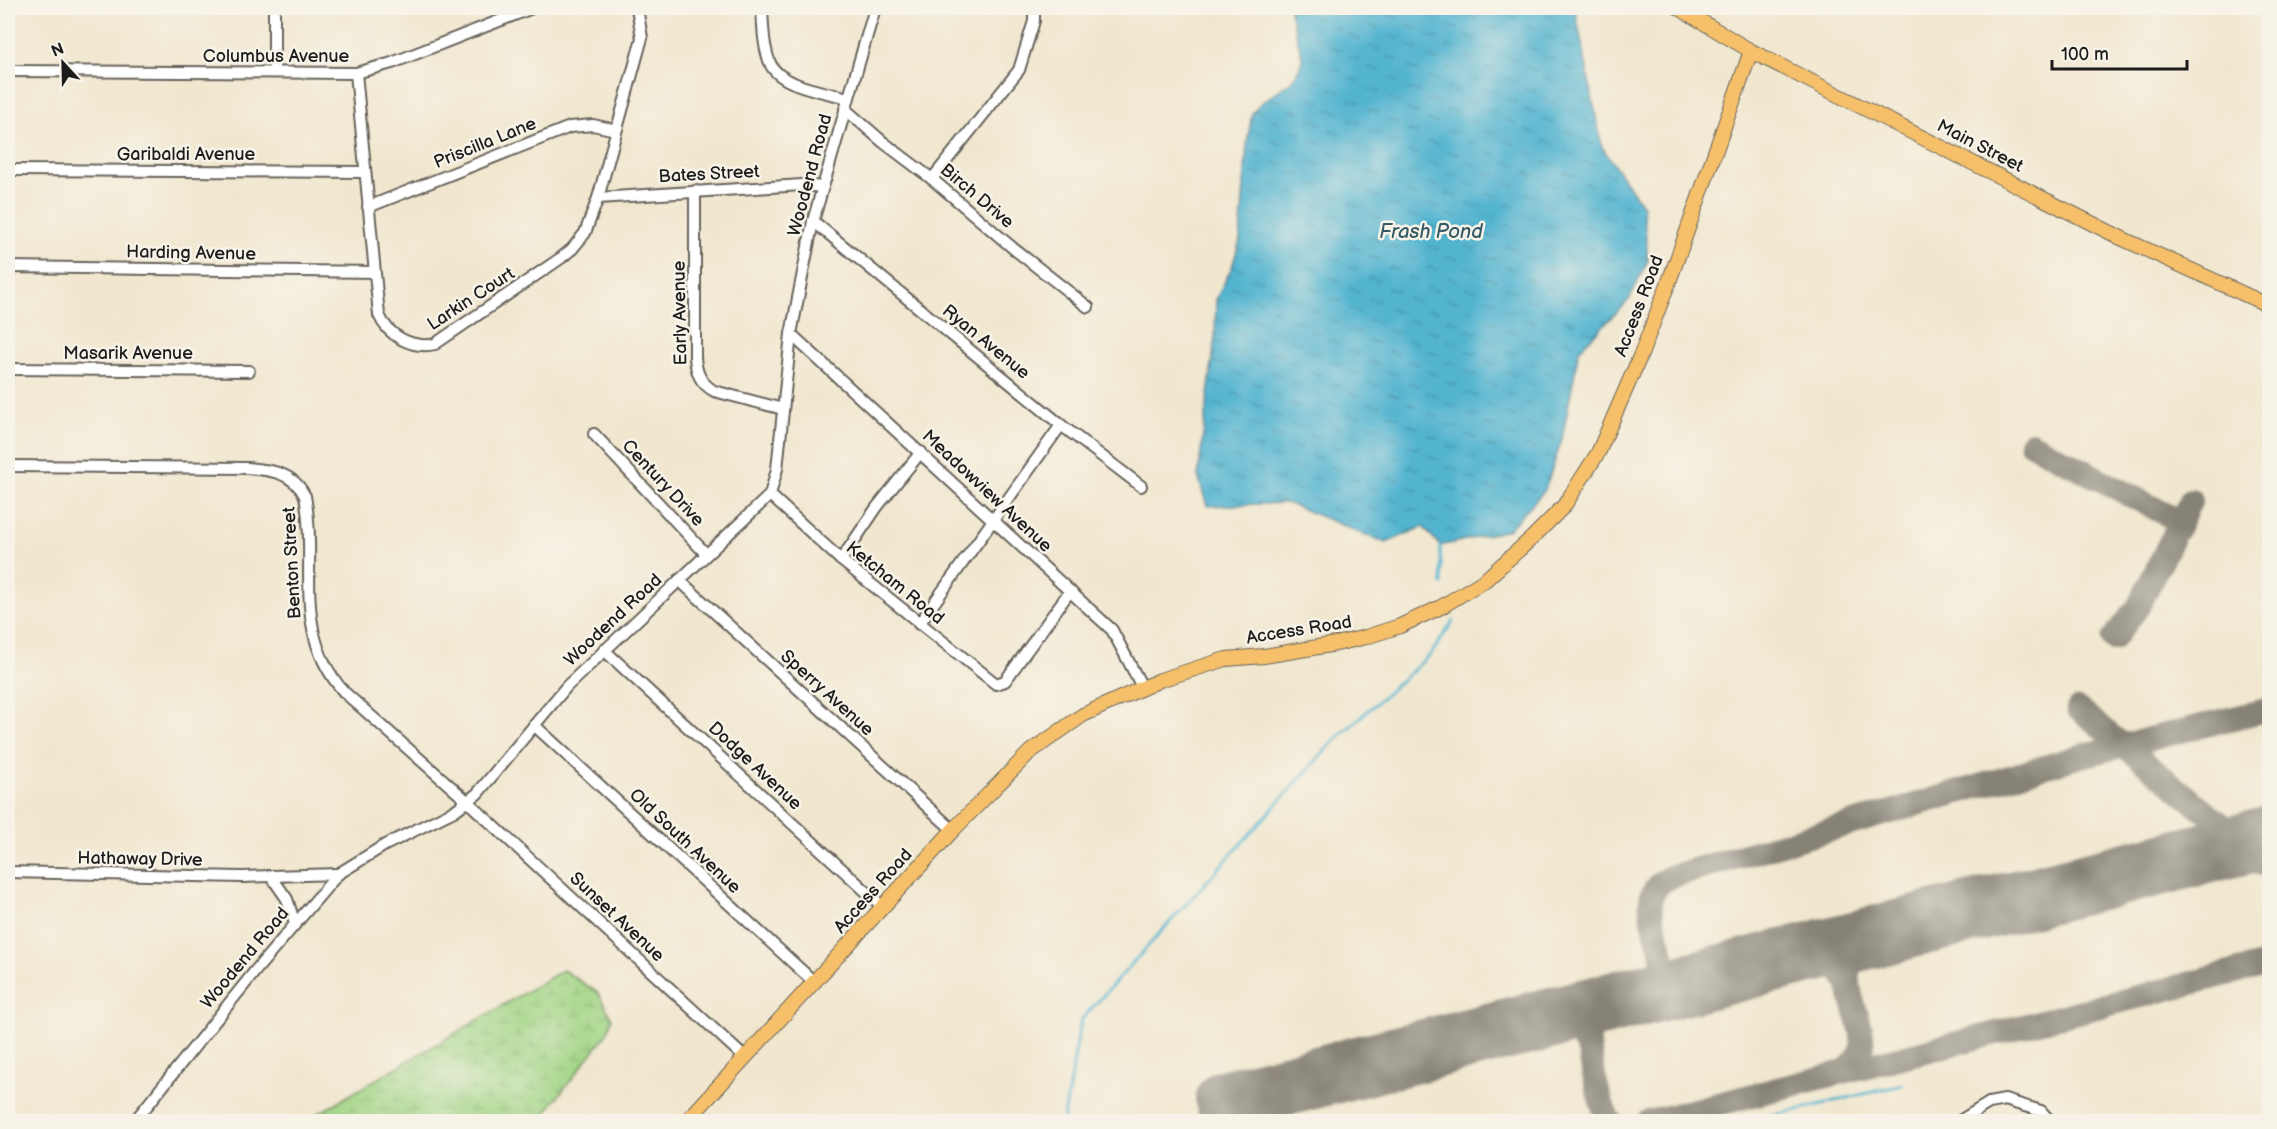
<svg xmlns="http://www.w3.org/2000/svg" width="2277" height="1129" viewBox="0 0 2277 1129" font-family="'Balsamiq Sans',sans-serif">
<style>
.wetland{fill:url(#wetland-marsh);stroke:#5e7850;stroke-width:1.5}
.water{fill:url(#water-ripples);stroke:#376876;stroke-width:1.5}
.lines{fill:none;stroke-linecap:round;stroke-linejoin:round}
.stream{stroke:#52b4d0;stroke-width:3}
.taxiway{stroke:#868276;stroke-width:24}
.runway{stroke:#868276;stroke-width:62}
.minor-casing{stroke:#67635b;stroke-width:14}
.major-casing{stroke:#67635b;stroke-width:16}
.minor{stroke:#fff;stroke-width:10}
.major{stroke:#f6c06b;stroke-width:14}
.labels{text-anchor:middle;dominant-baseline:central;stroke-width:5;stroke-linejoin:round;paint-order:stroke}
.street-label{font-size:18px;fill:#1c1c1c;stroke:#f7f3e8}
.water-label{font-size:20px;font-style:italic;fill:#325964;stroke:#f7f3e8}
</style>
<defs>
<pattern id="wetland-marsh" width="20" height="14" patternUnits="userSpaceOnUse" patternTransform="scale(1.5)"><rect width="20" height="14" fill="#a0d484"/><path d="M1 5h8M5 5V1M11 12h8M15 12V8" fill="none" stroke="#89b571"/></pattern>
<pattern id="water-ripples" width="26" height="14" patternUnits="userSpaceOnUse" patternTransform="scale(1.5)"><rect width="26" height="14" fill="#52b4d0"/><path d="M2 4q2-2 4 0t4 0M15 11q2-2 4 0t4 0" fill="none" stroke="#4392a8"/></pattern>
</defs>
<rect width="100%" height="100%" fill="#f7f3e8"/>
<filter id="ink" filterUnits="userSpaceOnUse"><feTurbulence type="fractalNoise" baseFrequency=".0167" numOctaves="2"/><feDisplacementMap in="SourceGraphic" scale="12" xChannelSelector="R" yChannelSelector="G"/><feConvolveMatrix kernelMatrix="1 2 1 2 8 2 1 2 1" color-interpolation-filters="sRGB"/></filter>
<filter id="wash" filterUnits="userSpaceOnUse"><feTurbulence type="fractalNoise" baseFrequency=".008" numOctaves="4" result="noise"/><feDisplacementMap in="SourceGraphic" scale="24" xChannelSelector="R" yChannelSelector="G"/><feGaussianBlur stdDeviation="1.35" result="paint"/><feColorMatrix in="noise" values="0 0 0 0 0 0 0 0 0 0 0 0 0 0 0 0 0 1.4 0 .05"/><feComposite in="paint" operator="in"/></filter>
<g filter="url(#wash)">
<rect width="100%" height="100%" fill="#f1e7cf"/>
<!-- wetland -->
<path class="wetland" d="M563,970L598,993L612,1018L607,1034L539,1121H312L317,1114Z"/>
<!-- water -->
<path class="water" d="M1289,8H1575L1602,147L1643,206L1648,260L1629,300L1579,350L1562,439L1545,490L1508,530L1440,546L1423,527L1386,543L1287,503L1207,506L1198,476L1215,339L1216,299L1232,267L1240,240L1247,144L1252,113L1261,103L1293,80L1303,60Z"/>
<g class="lines">
<!-- stream -->
<g class="stream">
<path d="M1440,546L1442,584"/>
<path d="M1063,1122L1081,1020L1335,740L1431,654L1453,621"/>
<path d="M1746,1122L1902,1085"/>
</g>
<!-- taxiway -->
<g class="taxiway">
<path d="M2031,443L2173,518L2177,524V530"/>
<path d="M2113,639L2138,607L2191,500"/>
<path d="M2078,709L2270,863"/>
<path d="M2235,845L2257,830L2270,814"/>
<path d="M2190,857L2226,855L2265,865"/>
<path d="M1800,955C1822,957 1838,962 1848,983"/>
<path d="M1662,959C1673,974 1680,978 1698,981"/>
<path d="M1641,995C1648,990 1657,985 1661,975C1672,943 1626,898 1670,877L2081,756L2270,709"/>
<path d="M1543,1020C1565,1024 1578,1029 1589,1050"/>
<path d="M1842,1072C1903,1039 1800,976 1882,934"/>
<path d="M1611,1122C1600,1111 1585,1044 1590,1030C1595,1017 1604,1010 1615,1002"/>
<path d="M1648,1122L2270,963"/>
</g>
<!-- runway -->
<path class="runway" d="M1226,1100L2270,837"/>
</g>
</g>
<g filter="url(#ink)">
<g class="lines">
<!-- minor casing -->
<g class="minor-casing">
<g id="minor">
<path d="M762,8C763,25 763,46 770,63C779,86 826,92 848,98"/>
<path d="M8,71L356,73L392,63L532,8"/>
<path d="M274,71V8"/>
<path d="M356,73L379,315C388,336 412,349 435,344L561,258L572,249L585,233L598,198L642,38L637,8"/>
<path d="M845,109L883,142L932,179L1014,249L1088,307"/>
<path d="M8,170L364,172"/>
<path d="M932,179L1019,70L1034,21V8"/>
<path d="M695,191V357C696,372 700,383 714,391L783,409"/>
<path d="M598,198L802,185L823,187"/>
<path d="M368,207L570,127L593,125L616,130"/>
<path d="M813,221L1061,425L1141,486"/>
<path d="M8,267L375,272"/>
<path d="M791,334L1112,630L1142,687"/>
<path d="M8,369L249,371"/>
<path d="M594,434L706,554"/>
<path d="M8,466L247,468C271,470 293,472 305,496C318,566 291,632 344,692L467,801L744,1057"/>
<path d="M770,495L841,560L996,684L1005,681L1070,591"/>
<path d="M841,560L877,507L921,452"/>
<path d="M679,580L953,830"/>
<path d="M919,624L1061,425"/>
<path d="M604,650L883,907"/>
<path d="M534,725L814,982"/>
<path d="M8,872L242,877L338,874"/>
<path d="M271,876L287,899L295,924"/>
<path d="M134,1122L256,970L338,874L385,845L454,811L477,794L567,686L770,495L777,469L791,334L813,221L875,8"/>
<path d="M1958,1122L1989,1103L2005,1100L2041,1111L2051,1122"/>
</g>
</g>
<!-- major casing -->
<g class="major-casing">
<g id="major">
<path d="M1679,8L1751,51L2121,238L2270,306"/>
<path d="M686,1122L953,830L1030,752L1083,715L1160,680L1226,659L1264,656L1336,644L1366,637L1400,626L1441,607L1485,580L1532,538L1564,506L1598,453L1642,352L1670,279L1751,51"/>
</g>
</g>
<!-- minor -->
<use href="#minor" class="minor"/>
<!-- major -->
<use href="#major" class="major"/>
</g>
</g>
<g class="labels">
<!-- street labels -->
<g class="street-label">
<text x="276" y="56">Columbus Avenue</text>
<text transform="translate(485 143) rotate(-22)">Priscilla Lane</text>
<text transform="translate(1980 146) rotate(27)">Main Street</text>
<text x="186" y="154">Garibaldi Avenue</text>
<text transform="translate(709 174) rotate(-3)">Bates Street</text>
<text transform="translate(810 175) rotate(-75)">Woodend Road</text>
<text transform="translate(977 196) rotate(40)">Birch Drive</text>
<text transform="translate(191 253) rotate(1)">Harding Avenue</text>
<text transform="translate(471 299) rotate(-33)">Larkin Court</text>
<text transform="translate(1639 306) rotate(-69)">Access Road</text>
<text transform="translate(680 313) rotate(-91)">Early Avenue</text>
<text transform="translate(986 342) rotate(39)">Ryan Avenue</text>
<text x="128" y="353">Masarik Avenue</text>
<text transform="translate(663 483) rotate(47)">Century Drive</text>
<text transform="translate(987 491) rotate(43)">Meadowview Avenue</text>
<text transform="translate(292 563) rotate(-93)">Benton Street</text>
<text transform="translate(895 583) rotate(39)">Ketcham Road</text>
<text transform="translate(613 620) rotate(-43)">Woodend Road</text>
<text transform="translate(1299 630) rotate(-9)">Access Road</text>
<text transform="translate(827 693) rotate(42)">Sperry Avenue</text>
<text transform="translate(755 766) rotate(43)">Dodge Avenue</text>
<text transform="translate(685 841) rotate(43)">Old South Avenue</text>
<text transform="translate(140 859) rotate(1)">Hathaway Drive</text>
<text transform="translate(873 891) rotate(-48)">Access Road</text>
<text transform="translate(617 917) rotate(43)">Sunset Avenue</text>
<text transform="translate(245 958) rotate(-50)">Woodend Road</text>
</g>
<!-- water labels -->
<g class="water-label">
<text x="1431" y="232">Frash Pond</text>
</g>
</g>
<!-- margin -->
<rect width="2277" height="1129" fill="none" stroke="#f7f3e8" stroke-width="30"/>
<!-- north arrow -->
<g transform="translate(63 63) rotate(338)" stroke="#f7f3e8" stroke-width="4.5" paint-order="stroke">
<path d="M0-4.5L10 22L0 15L-10 22Z" fill="#1c1c1c"/>
<text y="-9" font-size="16" font-weight="bold" text-anchor="middle" fill="#1c1c1c">N</text>
</g>
<!-- scale -->
<path d="M2052 60v9h135v-9" fill="none" stroke="#1c1c1c" stroke-width="3"/>
<text x="2061" y="60" font-size="18" fill="#1c1c1c" stroke="#f7f3e8" stroke-width="4.5" paint-order="stroke">100 m</text>
</svg>
